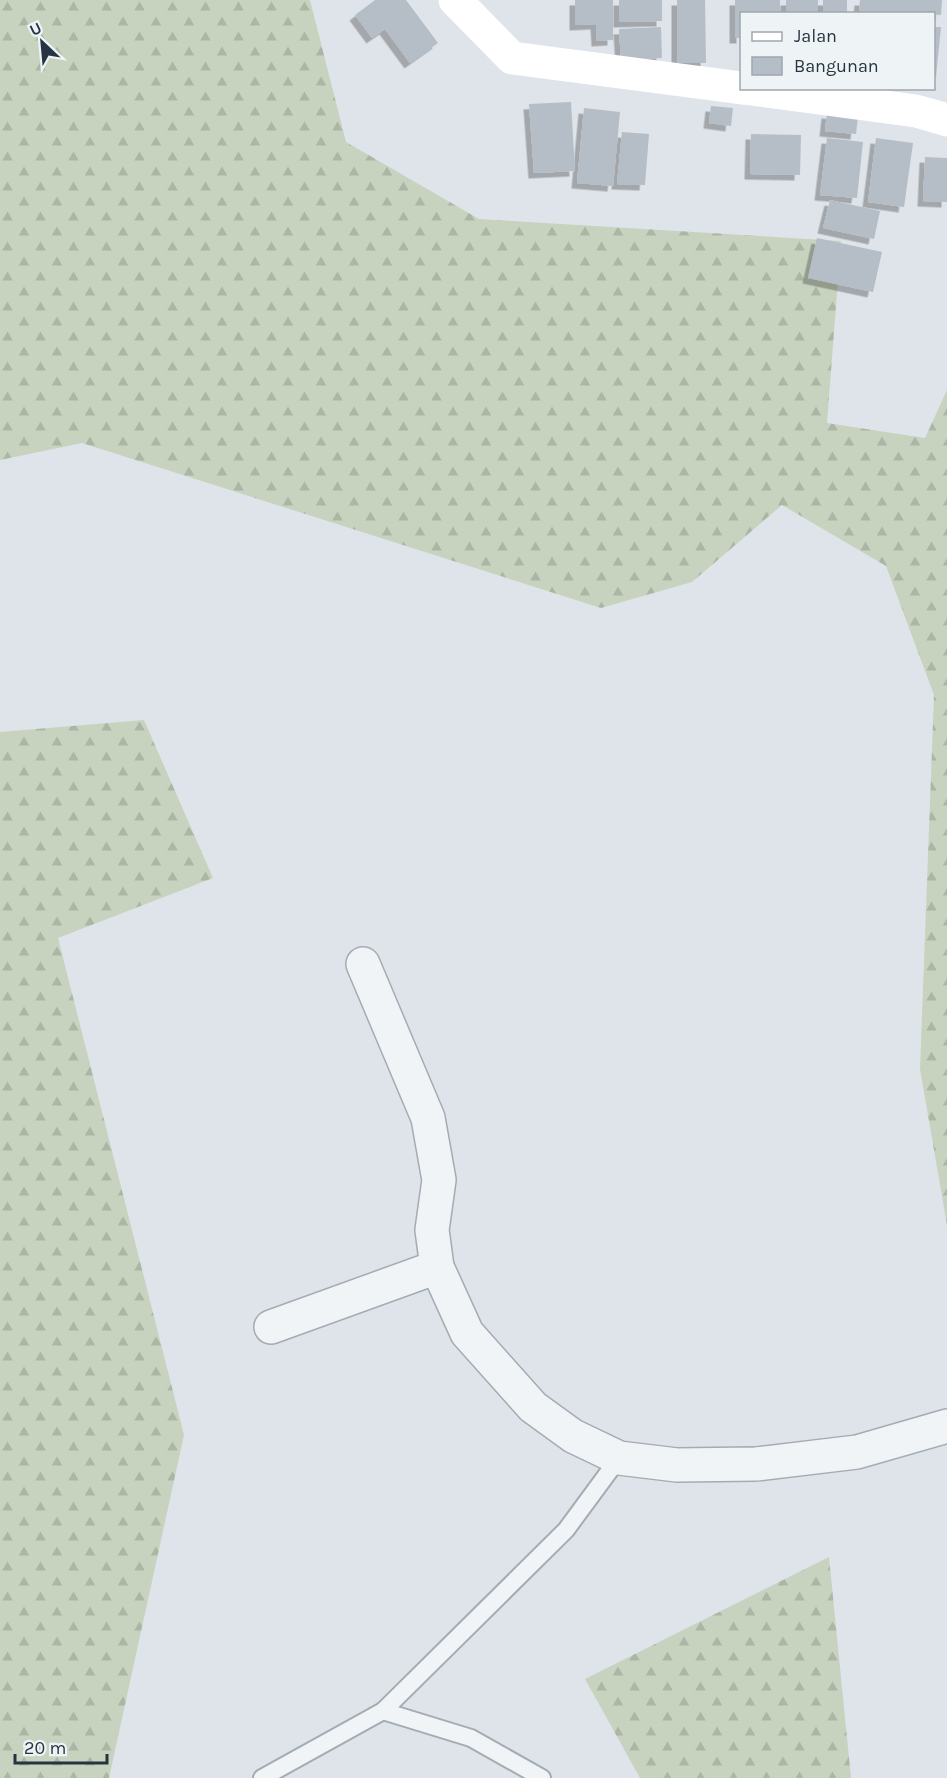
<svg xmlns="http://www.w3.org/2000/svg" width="947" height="1778" viewBox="0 0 947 1778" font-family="Karla,sans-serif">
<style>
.forest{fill:url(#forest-firs)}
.building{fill:#b5bec6;filter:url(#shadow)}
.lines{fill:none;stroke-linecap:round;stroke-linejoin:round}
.service-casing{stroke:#a3acb3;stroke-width:20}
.minor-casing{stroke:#a3acb3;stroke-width:36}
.service{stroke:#f1f4f7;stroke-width:16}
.minor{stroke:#f1f4f7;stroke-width:33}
.secondary{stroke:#fff;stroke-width:33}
</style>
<defs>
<pattern id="forest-firs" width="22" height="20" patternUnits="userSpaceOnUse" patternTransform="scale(1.5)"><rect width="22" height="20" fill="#c7d3bf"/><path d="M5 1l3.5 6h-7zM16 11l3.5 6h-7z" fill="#abb6a5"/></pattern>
<filter id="shadow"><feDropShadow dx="-5.5" dy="5.5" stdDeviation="0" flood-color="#0004"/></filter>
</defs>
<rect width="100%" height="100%" fill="#dee4e9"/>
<!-- forest -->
<g class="forest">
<path d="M0,0H310L346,142L479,219L841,241L827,423L925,438L947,390V1225L920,1069L934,695L886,566L782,505L692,582L601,608L82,443L0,460Z"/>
<path d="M144,720L213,878L58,938L184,1435L109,1778H0V732Z"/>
<path d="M829,1557L851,1778H640L585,1679Z"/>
</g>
<!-- building -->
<g class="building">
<path d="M375,0H406L438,43L410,63L385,29L372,38L355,15Z"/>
<path d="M575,0H613V40L597,41L596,24L575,25Z"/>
<path d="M619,0H662V21L619,22Z"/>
<path d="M677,0H705L706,63H677Z"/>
<path d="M735,0H780V14H742V38H735Z"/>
<rect x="786" y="0" width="32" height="14"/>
<rect x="823" y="0" width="24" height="14"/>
<path d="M860,0H942L941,15L859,11Z"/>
<path d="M661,27L662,58L621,60L619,29Z"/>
<path d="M934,27H941L936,77L934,76Z"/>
<path d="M571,102L575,171L534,173L529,104Z"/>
<path d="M711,106L733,108L731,126L709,123Z"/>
<path d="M584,108L620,112L613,186L577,183Z"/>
<path d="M827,113L858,116L856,134L825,131Z"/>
<path d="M622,132L649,134L645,185L617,184Z"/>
<path d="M751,134L801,135L800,175L750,174Z"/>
<path d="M827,138L863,142L857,198L820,195Z"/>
<path d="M876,138L913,143L904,207L868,202Z"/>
<path d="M925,157L947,158V202L923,201Z"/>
<path d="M830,200L880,211L874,239L823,228Z"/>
<path d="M817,238L882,252L873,292L808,278Z"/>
</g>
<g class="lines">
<!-- service casing -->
<g class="service-casing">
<g id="service">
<path d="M262,1778L383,1711"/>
<path d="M542,1778L471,1738L383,1711L566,1530L619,1458"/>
</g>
</g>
<!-- minor casing -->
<g class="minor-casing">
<g id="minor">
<path d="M363,964L428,1118L439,1180L432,1230L437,1267L467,1333L533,1407L573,1436L619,1458L677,1465L756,1464L857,1452L947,1426"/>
<path d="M271,1327L437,1267"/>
</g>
</g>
<!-- service -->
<use href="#service" class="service"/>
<!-- minor -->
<use href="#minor" class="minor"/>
<!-- secondary -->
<g class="secondary">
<path d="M455,0L512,58L742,88"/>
<path d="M744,88L916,111L947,120"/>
</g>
</g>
<!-- legend -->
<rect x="740" y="12" width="195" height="78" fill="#eef3f6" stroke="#9ea7ae" stroke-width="1.5"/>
<rect x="752" y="32" width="30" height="9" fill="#ffffff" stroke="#9ea7ae" stroke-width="1.5"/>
<text x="794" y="42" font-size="18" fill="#263441">Jalan</text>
<rect x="752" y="57" width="30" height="18" fill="#b5bec6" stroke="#9ea7ae" stroke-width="1.5"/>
<text x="794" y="72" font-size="18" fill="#263441">Bangunan</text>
<!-- north arrow -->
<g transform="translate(42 42) rotate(334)" stroke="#eef3f6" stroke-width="4.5" paint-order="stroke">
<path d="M0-4.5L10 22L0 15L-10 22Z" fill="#263441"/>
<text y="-9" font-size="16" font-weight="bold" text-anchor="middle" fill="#263441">U</text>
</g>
<!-- scale -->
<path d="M15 1754v9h92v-9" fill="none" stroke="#263441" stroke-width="3"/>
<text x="24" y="1754" font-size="18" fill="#263441" stroke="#eef3f6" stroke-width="4.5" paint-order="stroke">20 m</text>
</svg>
